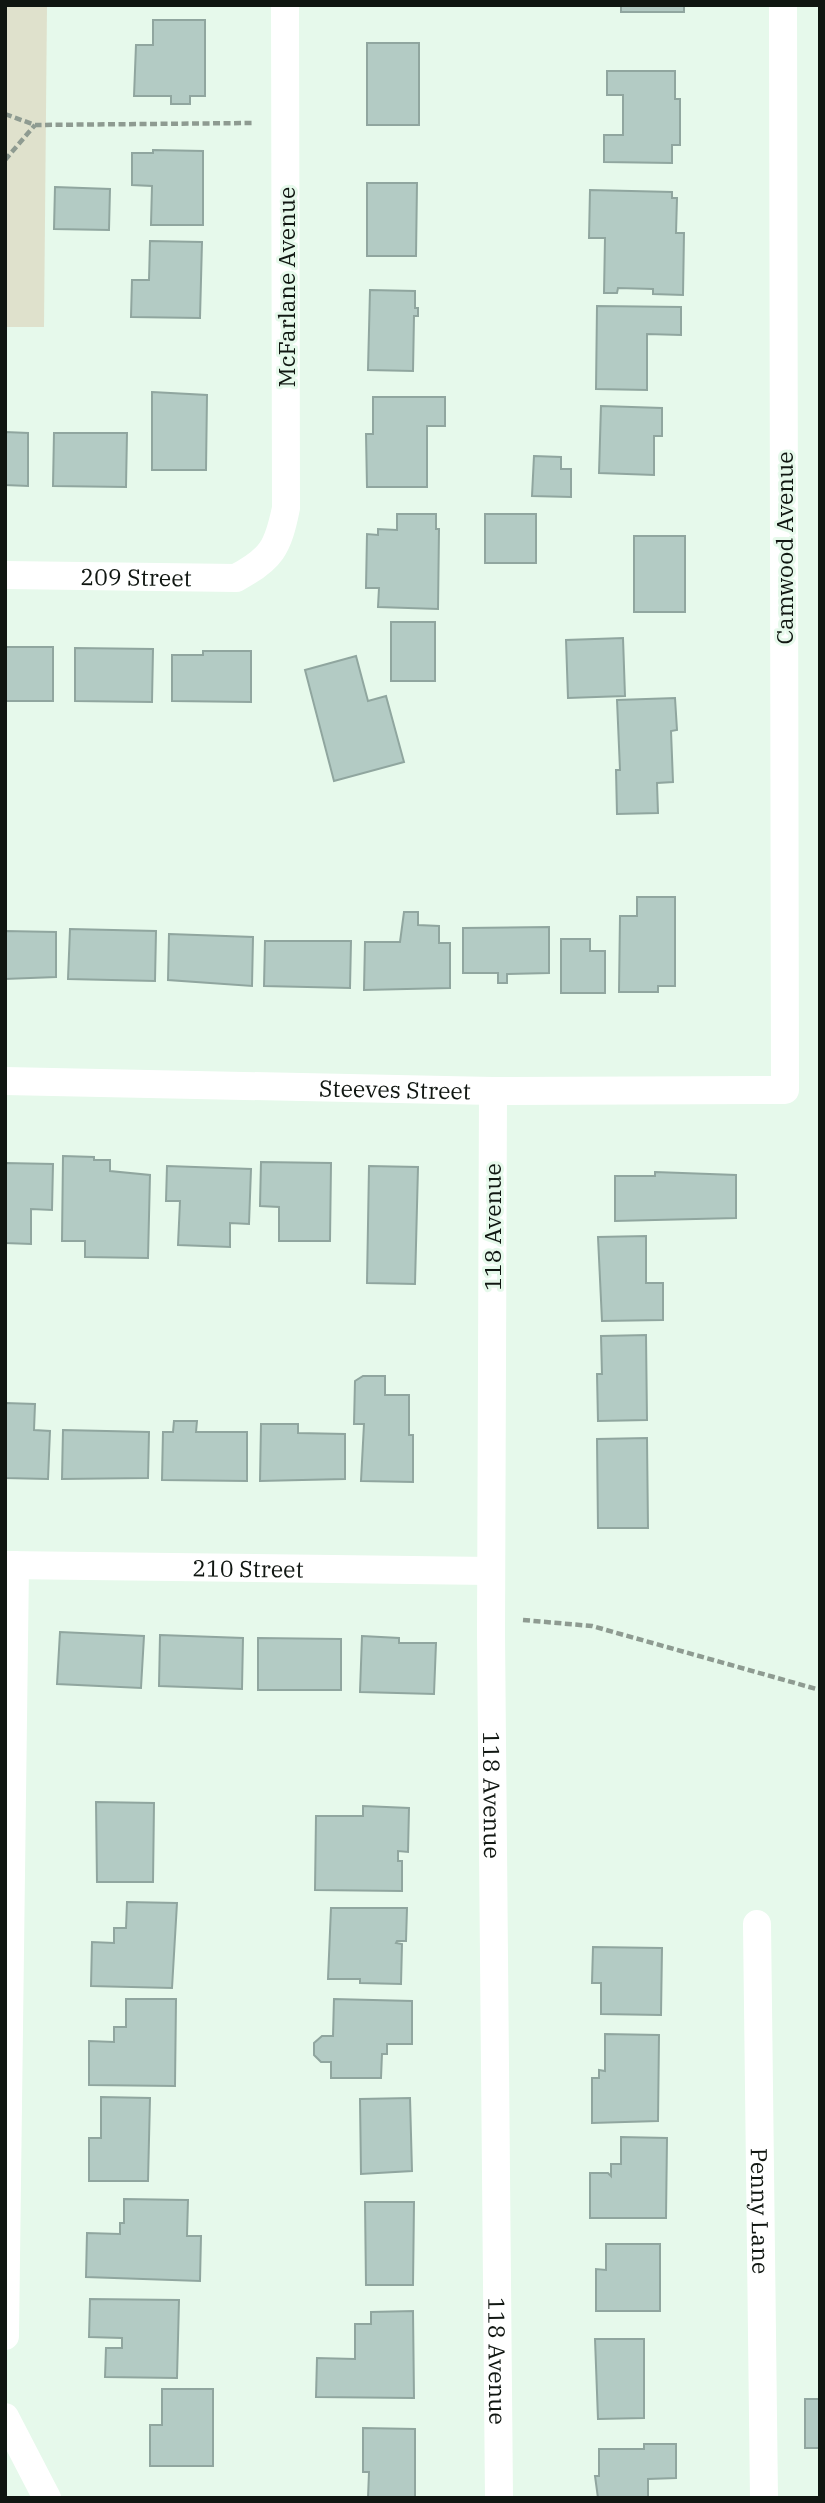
<svg xmlns="http://www.w3.org/2000/svg" width="825" height="2503" viewBox="0 0 825 2503" font-family="'IBM Plex Serif',serif">
<style>
.green{fill:#dfe1cc}
.building{fill:#b3cbc4;stroke:#90a69f;stroke-width:2}
.lines{fill:none;stroke-linecap:round;stroke-linejoin:round}
.path{stroke:#8e9b91;stroke-width:4.5;stroke-dasharray:7 3.5;stroke-linecap:butt}
.street{stroke:#fff;stroke-width:28}
.labels{text-anchor:middle;dominant-baseline:central;stroke-width:6;stroke-linejoin:round;paint-order:stroke}
.street-label{font-size:23px;fill:#101611;stroke:#e6f9eb}
</style>
<rect width="100%" height="100%" fill="#e6f9eb"/>
<!-- green -->
<path class="green" d="M5,5H47L44,327H5Z"/>
<!-- building -->
<g class="building">
<rect x="621" y="5" width="63" height="7"/>
<path d="M153,20H205V96H190V104H171V96H134L136,45H153Z"/>
<rect x="367" y="43" width="52" height="82"/>
<path d="M607,71H675V99H680V145H672V163L604,162V135H623V95H607Z"/>
<path d="M153,150L203,151V225H151L152,186L132,185V153H153Z"/>
<path d="M367,183H417L416,256H367Z"/>
<path d="M55,187L110,189L109,230L54,229Z"/>
<path d="M590,190L672,192V198H677L676,233H684L683,295L653,294V289L618,288L617,293H604L605,238H589Z"/>
<path d="M150,241L202,242L200,318L131,317L132,280H149Z"/>
<path d="M370,290L415,291V308H418V316H414L413,371L368,370Z"/>
<path d="M597,306L681,307V335L647,334V390L596,389Z"/>
<path d="M152,392L207,395L206,470H152Z"/>
<path d="M373,397H445V426H427V487H367L366,434H373Z"/>
<path d="M601,406L662,408V436H654V475L599,473Z"/>
<path d="M5,432L28,433V486L5,485Z"/>
<path d="M54,433H127L126,487L53,486Z"/>
<path d="M534,456L561,457V469H571V497L532,496Z"/>
<path d="M397,514H436V529H439L438,609L378,607L379,588H366L367,534L378,535V529L397,530Z"/>
<rect x="485" y="514" width="51" height="49"/>
<rect x="634" y="536" width="51" height="76"/>
<rect x="391" y="622" width="44" height="59"/>
<path d="M623,638L625,696L568,698L566,640Z"/>
<rect x="5" y="647" width="48" height="54"/>
<path d="M75,648L153,649L152,702L75,701Z"/>
<path d="M203,651H251V702L172,701V655H203Z"/>
<path d="M356,656L368,701L386,696L404,762L334,781L305,670Z"/>
<path d="M675,698L677,730L671,731L673,782L657,783L658,813L617,814L616,770H620L617,700Z"/>
<path d="M637,897H675V986H658V992H619L620,916H637Z"/>
<path d="M404,912H418V925L439,926V943H450V988L364,990L365,942H400Z"/>
<path d="M549,927V973L507,974V983H498V973H463V928Z"/>
<path d="M70,929L156,931L155,981L68,979Z"/>
<path d="M5,931L56,932V977L5,979Z"/>
<path d="M169,934L253,937L252,986L168,980Z"/>
<path d="M561,939H590V951H605V993H561Z"/>
<path d="M265,941H351L350,988L264,986Z"/>
<path d="M63,1156L94,1157V1160H110V1171L150,1175L148,1258L85,1257V1241H62Z"/>
<path d="M261,1162L331,1163L330,1241H279V1207L260,1206Z"/>
<path d="M5,1163L53,1164L52,1210L31,1209V1244L5,1243Z"/>
<path d="M167,1166L251,1169L249,1224L230,1223V1247L178,1245L180,1201H166Z"/>
<path d="M369,1166L418,1167L415,1284L367,1283Z"/>
<path d="M655,1172L736,1175V1218L615,1221V1176H655Z"/>
<path d="M646,1236V1283H663V1320L602,1321L598,1237Z"/>
<path d="M646,1335L647,1420L598,1421L597,1374H602L601,1336Z"/>
<path d="M363,1376H385V1395H409V1435H413V1482L361,1481L364,1424H354L355,1381Z"/>
<path d="M5,1403L35,1404L34,1430L50,1431L48,1479L5,1478Z"/>
<path d="M174,1421H197L196,1432H247V1481L162,1480L163,1432H173Z"/>
<path d="M261,1424H298V1433L345,1434V1479L260,1481Z"/>
<path d="M63,1430L149,1432L148,1478L62,1479Z"/>
<path d="M647,1438L648,1528H598L597,1439Z"/>
<path d="M60,1632L144,1636L141,1688L57,1684Z"/>
<path d="M160,1635L243,1638L242,1689L159,1686Z"/>
<path d="M362,1636L399,1638V1643H436L434,1694L360,1692Z"/>
<path d="M258,1638L341,1639V1690H258Z"/>
<path d="M96,1802L154,1803L153,1882H97Z"/>
<path d="M363,1806L409,1808L408,1852L398,1851V1861H402V1891L315,1890L316,1816H363Z"/>
<path d="M127,1902L177,1903L172,1988L91,1986L92,1942L114,1943V1928H126Z"/>
<path d="M331,1908H407L406,1941H397L396,1943L402,1944L401,1984L360,1983V1979H328Z"/>
<path d="M593,1947L662,1948L661,2015L601,2014V1983H592Z"/>
<path d="M126,1999H176L175,2086L89,2085V2041L114,2042V2027H126Z"/>
<path d="M334,1999L412,2001V2044H387V2054H382L381,2078H331V2062H321L314,2055V2043L322,2036H333Z"/>
<path d="M605,2034L659,2035L658,2121L592,2123V2078H599V2070L605,2071Z"/>
<path d="M101,2097L150,2098L148,2181H89V2138H101Z"/>
<path d="M410,2098L412,2171L361,2174L360,2099Z"/>
<path d="M621,2137L667,2138L666,2218H590V2173H608L611,2176V2164H621Z"/>
<path d="M124,2199L188,2200L187,2236H201L200,2281L86,2277L87,2233L120,2234V2223H124Z"/>
<path d="M365,2202H414L413,2285H366Z"/>
<path d="M606,2244H660V2311H596V2269L606,2270Z"/>
<path d="M90,2299L179,2300L177,2378L105,2377L106,2348H122V2338L89,2337Z"/>
<path d="M413,2311L414,2398L316,2397L317,2358L355,2359V2324H371V2312Z"/>
<path d="M595,2339H644V2418L598,2419Z"/>
<path d="M162,2389H213V2466H150V2425H162Z"/>
<rect x="805" y="2399" width="15" height="49"/>
<path d="M363,2428L415,2429V2498H368L369,2472H363Z"/>
<path d="M644,2444H676V2478L648,2479V2498H598L595,2476H599V2449H644Z"/>
</g>
<g class="lines">
<!-- path -->
<g class="path">
<path d="M5,114L35,125L254,123"/>
<path d="M5,160L35,125"/>
<path d="M523,1620L592,1626L820,1690"/>
</g>
<!-- street -->
<g class="street">
<path id="s1" d="M5,575L236,578C272,559 278,547 286,508L285,5"/>
<path id="s2" d="M5,1081L493,1091L785,1090L783,5"/>
<path id="s3" d="M493,1091L491,1634L499,2498"/>
<path id="s4" d="M5,1565L491,1571"/>
<path id="s5" d="M757,1924L764,2498"/>
<path d="M5,2336L15,1565"/>
<path d="M5,2417L47,2498"/>
</g>
</g>
<g class="labels">
<!-- street labels -->
<g class="street-label">
<text transform="translate(286 287) rotate(-90)">McFarlane Avenue</text>
<text transform="translate(784 548) rotate(-90)">Camwood Avenue</text>
<text stroke="none"><textPath href="#s1" startOffset="131">209 Street</textPath></text>
<text stroke="none"><textPath href="#s2" startOffset="390">Steeves Street</textPath></text>
<text transform="translate(492 1227) rotate(-90)">118 Avenue</text>
<text stroke="none"><textPath href="#s4" startOffset="243">210 Street</textPath></text>
<text stroke="none"><textPath href="#s3" startOffset="704">118 Avenue</textPath></text>
<text stroke="none"><textPath href="#s5" startOffset="287">Penny Lane</textPath></text>
<text stroke="none"><textPath href="#s3" startOffset="1270">118 Avenue</textPath></text>
</g>
</g>
<!-- border -->
<rect width="825" height="2503" fill="none" stroke="#101611" stroke-width="14"/>
</svg>
